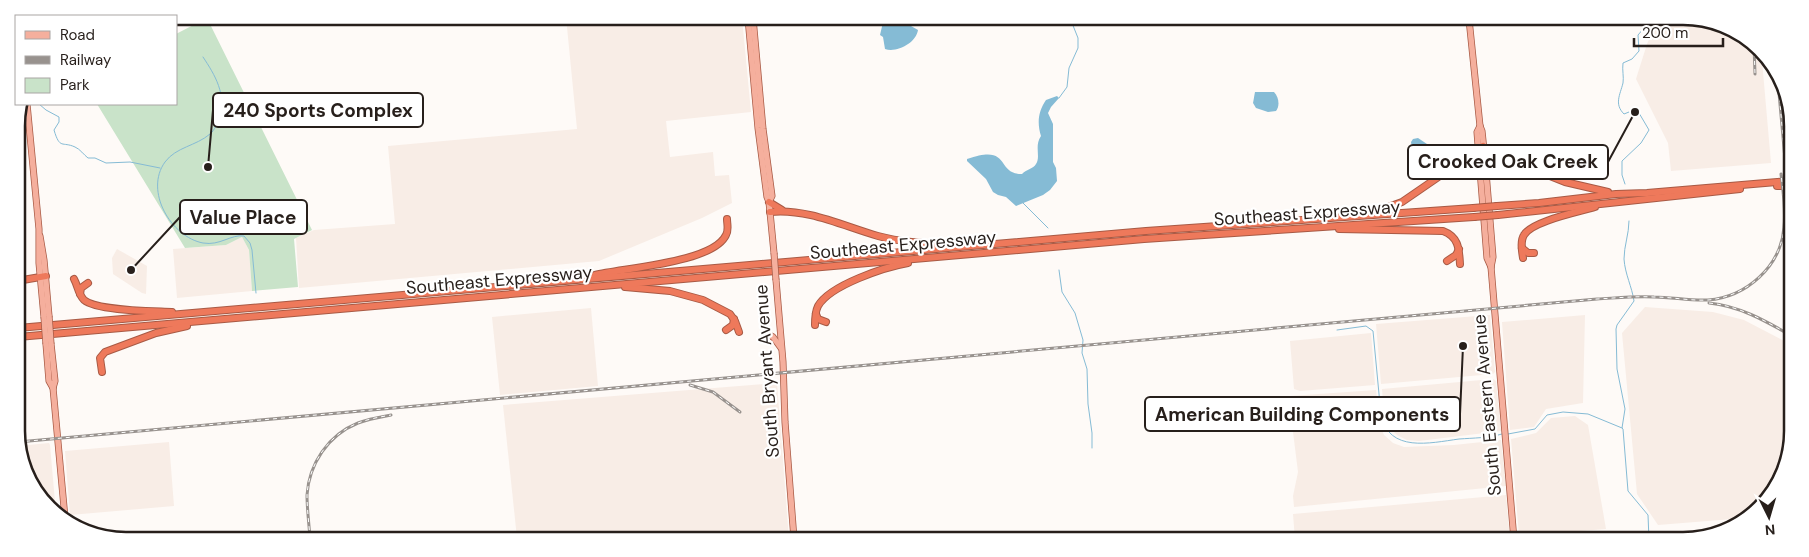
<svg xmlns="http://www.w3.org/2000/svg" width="1809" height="557" viewBox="0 0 1809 557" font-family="'DM Sans',sans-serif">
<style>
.built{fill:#f8ede6}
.green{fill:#c9e3c9}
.water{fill:#85bbd5}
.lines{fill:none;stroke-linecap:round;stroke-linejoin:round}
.stream{stroke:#85bbd5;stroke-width:1}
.major-casing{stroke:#a85a45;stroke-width:7}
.highway-casing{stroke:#a85a45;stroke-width:8}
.major{stroke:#f5af9d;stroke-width:5.5}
.highway{stroke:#ee795b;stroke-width:6}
.rail-casing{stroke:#98928e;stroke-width:3}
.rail{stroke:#fff;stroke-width:1;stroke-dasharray:4;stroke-linecap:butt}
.major-bridge-casing{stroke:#a85a45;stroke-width:7;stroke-linecap:butt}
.highway-bridge-casing{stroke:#a85a45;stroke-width:8;stroke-linecap:butt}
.major-bridge{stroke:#f5af9d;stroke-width:5.5}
.highway-bridge{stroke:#ee795b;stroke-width:6}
.labels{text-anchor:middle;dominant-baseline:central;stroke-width:4.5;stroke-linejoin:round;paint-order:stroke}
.street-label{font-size:18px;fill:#271f1b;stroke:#fff}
.rim{fill:none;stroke:#271f1b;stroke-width:2.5}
.leader{fill:none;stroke:#271f1b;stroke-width:2}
.callout-dot{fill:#271f1b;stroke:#fff;stroke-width:2}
.callout{fill:#fff;stroke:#271f1b;stroke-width:2}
.callout-label{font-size:19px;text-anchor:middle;font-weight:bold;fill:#271f1b}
</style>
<rect width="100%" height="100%" fill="#fefaf7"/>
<!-- built -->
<g class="built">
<path d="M566,17L742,18L751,112L666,121L670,157L713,152L715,176L729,175L732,203L702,218L599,261L299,288L296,238L314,230L395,224L388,146L577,129Z"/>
<path d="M1658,20H1711L1761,49L1771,163L1671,171L1668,143L1636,79L1647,44Z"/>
<path d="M242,237L249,250L252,291L177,298L173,249L226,245Z"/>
<path d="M117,249L147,266L146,294L142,293L113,274L112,258Z"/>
<path d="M1645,307L1713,312L1744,320L1790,344L1789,459L1755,514L1745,518L1658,525L1637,494L1622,333Z"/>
<path d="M591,308L598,386L500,395L492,317Z"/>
<path d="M1490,315L1495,372L1493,374L1381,384L1376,324Z"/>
<path d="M1585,315L1583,403L1546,409L1534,427L1510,430L1502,322Z"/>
<path d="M1371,333L1375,385L1300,391L1294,389L1290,341Z"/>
<path d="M1493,379L1496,381L1501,431L1419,441L1407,440L1397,435L1387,425L1384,416L1382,389Z"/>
<path d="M777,383L789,539L517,538L503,405Z"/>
<path d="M1376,390L1380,426L1384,435L1393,443L1404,447L1454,445L1501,440L1506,486L1294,507L1293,496L1298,472L1289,400L1290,396Z"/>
<path d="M1575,416L1588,425L1606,529L1519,536L1511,439L1536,433L1551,418Z"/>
<path d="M169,442L174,506L70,515L65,451Z"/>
<path d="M49,443L50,445L56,513L48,508L18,452V446Z"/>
<path d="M1506,495L1510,540H1295L1293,514Z"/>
</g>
<!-- green -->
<path class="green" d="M207,18L312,230L294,239L298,287L252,291L249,250L242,237L226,245L185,248L97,104H176V34Z"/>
<!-- water -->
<g class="water">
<path d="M884,18H906L911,26L918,30C916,43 897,53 885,49L883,37L880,35Z"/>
<path d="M1255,92H1274C1279,97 1280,106 1276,111L1268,112L1256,108L1253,103Z"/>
<path d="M1057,96L1059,98L1051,107L1048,113L1053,124V162L1056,168L1057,181L1050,190L1043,195L1016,206L1006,197L998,195L993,192L986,179L967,161V159C1012,143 995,174 1022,174C1027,169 1033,169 1036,164C1041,157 1034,146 1041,136C1037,123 1038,112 1046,100Z"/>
<path d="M1418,138L1430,146L1427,153H1417L1412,149L1411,142L1413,139Z"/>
</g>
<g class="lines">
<!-- stream -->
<g class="stream">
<path d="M203,57C215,75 227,95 219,117C217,123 215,130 210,134C196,146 176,147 165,162C144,191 171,237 203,243C220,246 231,234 244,236L250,243L252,250L256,293"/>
<path d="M1059,98L1067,87L1069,68L1078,48V38L1070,18"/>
<path d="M39,104L46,110L59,117V122L54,130C60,150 62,141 75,147C80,149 84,155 88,158H95L106,163L130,162L160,168"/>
<path d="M1625,184L1622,175V161L1641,143L1649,130L1639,113L1629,112L1624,114C1614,104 1620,95 1623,83C1624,77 1622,70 1623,63L1632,59L1639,51L1638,35L1651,20"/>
<path d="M1023,203L1048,228"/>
<path d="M1629,221C1629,234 1624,246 1624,259C1625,274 1632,287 1634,301L1617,325L1616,329L1617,369L1625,409L1622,428L1623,429L1628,491L1648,515L1649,540"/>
<path d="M1059,270L1062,292L1075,313L1083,340L1082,353L1087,369L1088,404L1092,433V448"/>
<path d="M1337,330L1366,326L1373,331L1381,415C1389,453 1430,443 1459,439C1473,438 1489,438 1502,434"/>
<path d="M1508,434L1535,429L1547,415L1563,412L1588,414L1622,428"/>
</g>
<!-- major casing -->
<g class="major-casing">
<g id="major">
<path d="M748,18L758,128L767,197L769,202L774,253"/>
<path d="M753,18L763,129L772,196L769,202"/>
<path d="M1469,19L1480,126L1482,131L1485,160L1493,257L1491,267L1514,540"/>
<path d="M27,104L39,229V263L44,317"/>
<path d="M1480,126L1477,132L1487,258L1491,267"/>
<path d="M40,236L44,260L49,316"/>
<path d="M776,280L783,362L785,422L794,539"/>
<path d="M765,333L773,337L781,348"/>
<path d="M46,344L49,381L53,388"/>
<path d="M51,344L55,381L53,388L65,518"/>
</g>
</g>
<!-- highway casing -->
<g class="highway-casing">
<g id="highway">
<path d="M1483,146L1489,154L1498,160"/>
<path d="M1777,186H1790"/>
<path d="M769,202L782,210"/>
<path d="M1497,206L1539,203L1616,194L1647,193L1790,181"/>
<path d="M770,212C807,208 843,226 878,236C900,242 923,243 946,244"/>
<path d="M1365,212L1388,207L1402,202L1450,169L1476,159L1522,165L1565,182L1608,192"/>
<path d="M1498,215L1740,189"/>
<path d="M1339,229L1443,231C1459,237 1459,249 1460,264"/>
<path d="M1522,248L1528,253H1534"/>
<path d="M1523,258C1522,251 1520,241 1524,235C1532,221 1579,212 1595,207"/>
<path d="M1447,261L1456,255L1459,249"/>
<path d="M595,275C623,268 713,263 726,235C729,230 727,224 727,219"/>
<path d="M74,279C78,286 78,294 84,300C97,311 153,311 172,312"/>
<path d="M17,281L46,276"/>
<path d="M625,287L670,291L703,300L730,314L735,321L739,332"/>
<path d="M80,294L81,288L88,283"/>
<path d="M816,314L818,319L826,322"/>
<path d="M815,325C815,319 815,312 818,306C830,285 885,267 908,263"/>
<path d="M18,328L1146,231L1473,208"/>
<path d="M726,330L733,325L734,319"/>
<path d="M18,337L1144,239L1474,217"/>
<path d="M102,372L100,358L105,352L156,333L187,326"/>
</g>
</g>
<!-- major -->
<use href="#major" class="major"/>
<!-- highway -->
<use href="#highway" class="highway"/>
<!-- rail casing -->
<g class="rail-casing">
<g id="rail">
<path d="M1754,45L1755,74"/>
<path d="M1778,82L1787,181"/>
<path d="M1709,303C1739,306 1764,320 1790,335"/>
<path d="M690,385L713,392L740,412"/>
<path d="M18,442L1597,299C1616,298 1635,296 1654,297C1672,297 1690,301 1708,300C1746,297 1781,267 1784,227C1786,210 1783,191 1781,174"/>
<path d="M310,538C309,524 307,509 307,495C309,464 328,435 358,423C368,419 380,417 391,415"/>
</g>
</g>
<!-- rail -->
<use href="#rail" class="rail"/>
<!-- major-bridge casing -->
<g class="major-bridge-casing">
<g id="major-bridge">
<path d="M774,253L776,280"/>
<path d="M49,316L51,344"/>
<path d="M44,317L46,344"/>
</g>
</g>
<!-- highway-bridge casing -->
<g class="highway-bridge-casing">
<g id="highway-bridge">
<path d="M1473,208L1497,206"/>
<path d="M1474,217L1498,215"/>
</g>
</g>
<!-- major-bridge -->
<use href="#major-bridge" class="major-bridge"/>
<!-- highway-bridge -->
<use href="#highway-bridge" class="highway-bridge"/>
</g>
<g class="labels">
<!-- street labels -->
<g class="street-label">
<text transform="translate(1307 213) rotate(-4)">Southeast Expressway</text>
<text transform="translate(903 245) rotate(-5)">Southeast Expressway</text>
<text transform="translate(499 280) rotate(-5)">Southeast Expressway</text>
<text transform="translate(767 371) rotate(-94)">South Bryant Avenue</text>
<text transform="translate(1487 405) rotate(-95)">South Eastern Avenue</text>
</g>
</g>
<!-- crop -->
<path d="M0 0H1809V557H0ZM126 25H1683A101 101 0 0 1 1784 126V431A101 101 0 0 1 1683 532H126A101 101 0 0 1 25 431V126A101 101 0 0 1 126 25Z" fill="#fff" fill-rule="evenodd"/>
<path class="rim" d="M126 25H1683A101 101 0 0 1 1784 126V431A101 101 0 0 1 1683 532H126A101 101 0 0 1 25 431V126A101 101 0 0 1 126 25Z"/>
<!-- callouts -->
<path class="leader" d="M208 167L213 110M1635 112L1608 162M131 270L180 217M1463 346L1460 414"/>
<g class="callout-dot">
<circle cx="208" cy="167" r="5"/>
<circle cx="1635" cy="112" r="5"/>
<circle cx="131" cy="270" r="5"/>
<circle cx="1463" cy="346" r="5"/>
</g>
<g class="callout">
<rect x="213" y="93" width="210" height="34" rx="5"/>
<rect x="1408" y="145" width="200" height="34" rx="5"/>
<rect x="180" y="200" width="127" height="34" rx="5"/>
<rect x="1145" y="397" width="315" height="34" rx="5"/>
</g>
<g class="callout-label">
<text x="318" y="117">240 Sports Complex</text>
<text x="1508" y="168">Crooked Oak Creek</text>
<text x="243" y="224">Value Place</text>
<text x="1302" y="421">American Building Components</text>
</g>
<!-- legend -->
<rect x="15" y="15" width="162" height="90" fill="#ffffff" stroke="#a9a5a4"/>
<rect x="25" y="31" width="25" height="8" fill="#f5af9d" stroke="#a9a5a4"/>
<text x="60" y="40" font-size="15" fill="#271f1b">Road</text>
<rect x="25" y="56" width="25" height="8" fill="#98928e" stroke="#a9a5a4"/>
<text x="60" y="65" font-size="15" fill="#271f1b">Railway</text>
<rect x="25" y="78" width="25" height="15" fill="#c9e3c9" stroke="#a9a5a4"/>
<text x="60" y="90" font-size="15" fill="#271f1b">Park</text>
<!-- north arrow -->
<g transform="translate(1769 517) rotate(175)" stroke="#ffffff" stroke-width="4" paint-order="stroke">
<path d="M0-4L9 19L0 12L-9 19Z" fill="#271f1b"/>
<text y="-8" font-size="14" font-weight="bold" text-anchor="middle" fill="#271f1b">N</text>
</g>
<!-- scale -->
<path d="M1634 38v8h89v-8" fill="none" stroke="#271f1b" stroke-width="2.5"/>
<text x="1642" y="38" font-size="15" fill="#271f1b" stroke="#ffffff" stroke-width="4" paint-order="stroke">200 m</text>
</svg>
